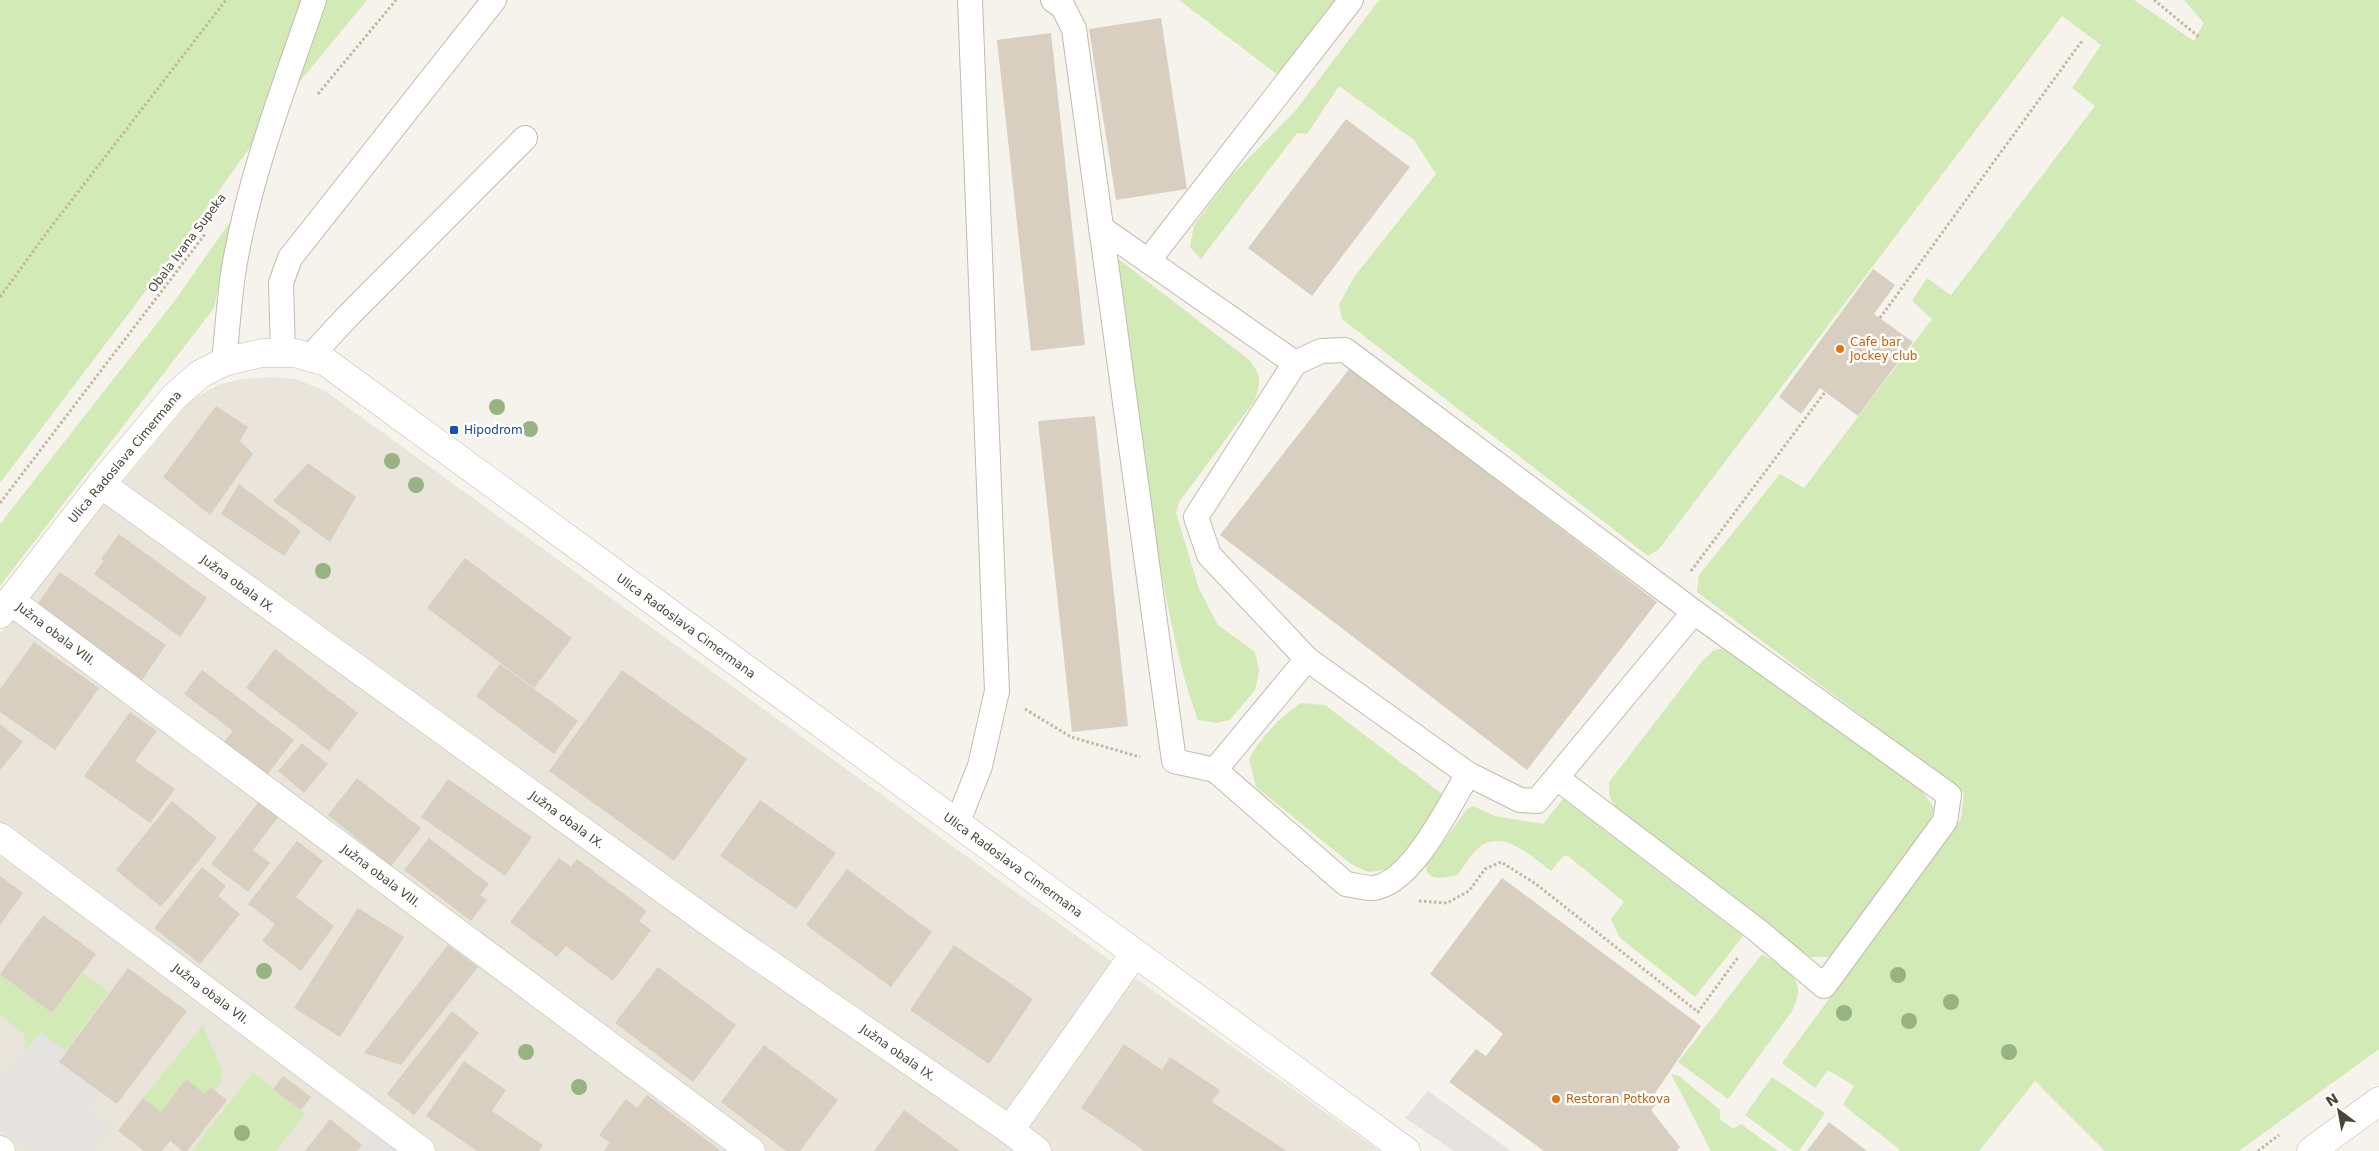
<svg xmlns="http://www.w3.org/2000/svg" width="2379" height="1151" viewBox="0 0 2379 1151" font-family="'DejaVu Sans',sans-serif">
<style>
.residential{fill:#eae5da}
.green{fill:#d2eab5}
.parking{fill:#e5e3e0}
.building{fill:#d8cfc1}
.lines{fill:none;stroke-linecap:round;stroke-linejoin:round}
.service-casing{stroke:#c2bbae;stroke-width:26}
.minor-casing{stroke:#c2bbae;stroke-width:29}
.tertiary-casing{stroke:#c2bbae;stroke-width:29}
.path{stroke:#c4b79f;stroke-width:3;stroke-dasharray:2.5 2.5;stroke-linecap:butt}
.service{stroke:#fff;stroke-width:24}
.minor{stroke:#fff;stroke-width:28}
.tertiary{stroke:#fff;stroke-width:28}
.tree{fill:#97b381}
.food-dot{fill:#e8710a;stroke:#fff;stroke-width:2}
.transit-dot{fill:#1a4fb4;stroke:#fff;stroke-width:2}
.labels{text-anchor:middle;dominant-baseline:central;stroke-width:5;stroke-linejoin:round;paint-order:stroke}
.street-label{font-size:12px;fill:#4b4439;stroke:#fff}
.food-label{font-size:12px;fill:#c56008;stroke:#fff;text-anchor:start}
.transit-label{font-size:12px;fill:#164399;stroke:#fff;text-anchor:start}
</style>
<rect width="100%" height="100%" fill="#f6f3ec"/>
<!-- residential -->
<path class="residential" d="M271,377L295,379L324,390L1097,951L1380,1151H14L0,1141V634L44,576L187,405L195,398L220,384L243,379Z"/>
<!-- green -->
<g class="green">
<path d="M0,0H367L275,112L173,255L0,483Z"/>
<path d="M1179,0H1335L1278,75Z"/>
<path d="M1379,0H2134L2194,41L2204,23L2184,0H2379V1049L2239,1151H2105L2035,1081L1979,1151H1899V1149L1843,1105L1854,1086L1828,1070L1815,1088L1782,1063L1961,819L1964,793L1697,592L1699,575L1780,474L1804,488L1932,319L1912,301L1927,278L1951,295L2095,106L2072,88L2101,45L2062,16L1659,549L1648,556L1342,319L1339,305L1354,277L1436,174L1414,140L1339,86L1307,134L1297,133L1201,259L1190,247L1194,225L1232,175L1296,110Z"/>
<path d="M233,218L214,308L0,586V524L173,303Z"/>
<path d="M1117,258L1248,359C1262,375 1261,380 1255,400L1179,502L1176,513L1199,589L1218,625L1255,652L1259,671L1255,690L1230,720L1216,723L1198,720C1179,669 1170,616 1159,562C1140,462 1126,360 1117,258Z"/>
<path d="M1724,648L1922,791L1934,808L1931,820L1831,957H1811L1797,948L1622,813C1611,803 1608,797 1609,782L1703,660L1714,650Z"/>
<path d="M1301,703L1325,705L1441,793L1443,805L1398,864L1386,870L1368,872L1351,864L1256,787L1249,759C1261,737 1280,717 1301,703Z"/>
<path d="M1563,799L1743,936L1695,997L1620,938L1611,919L1624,902L1568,856H1563L1551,871C1534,858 1506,831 1482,845C1472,852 1465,866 1457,875C1446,877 1426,883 1426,866L1467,809L1473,806L1495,816L1543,824Z"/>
<path d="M1762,954C1787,971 1809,978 1792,1011L1728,1099L1678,1062Z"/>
<path d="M83,973L109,992L66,1051L41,1032L25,1051L24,1034L0,1015V974L52,1013Z"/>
<path d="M203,1025L223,1073L221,1081L215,1090L210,1087L205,1094L186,1079L161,1112L143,1098Z"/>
<path d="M253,1072L305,1114L276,1151H192Z"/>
<path d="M1671,1074L1679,1076L1720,1110V1119L1733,1129L1741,1124L1778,1151H1711Z"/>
<path d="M1772,1077L1825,1113L1799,1151H1793L1745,1115Z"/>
</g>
<!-- parking -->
<g class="parking">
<path d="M41,1032L66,1051L59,1062L100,1092L88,1109L112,1127L93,1151H29L0,1130V1081Z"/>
<path d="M1428,1091L1507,1148L1511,1151H1454L1405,1118Z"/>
<path d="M374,1131L400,1151H357Z"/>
</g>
<!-- building -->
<g class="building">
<path d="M1161,18L1187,189L1116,200L1089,29Z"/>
<path d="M1051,33L1085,345L1031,351L997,40Z"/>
<path d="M1346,119L1410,167L1312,296L1248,248Z"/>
<path d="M1873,269L1895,285L1874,314L1913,342L1858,416L1820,388L1801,414L1779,397Z"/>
<path d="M1350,368L1657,602L1527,770L1220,535Z"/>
<path d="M216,406L248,427L240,441L253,454L210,515L163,477Z"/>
<path d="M1095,416L1128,726L1072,732L1038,421Z"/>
<path d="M308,463L356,497L330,542L273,501Z"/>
<path d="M239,484L301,531L284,556L221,514Z"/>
<path d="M119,534L207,598L180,637L94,574L104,561L101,559Z"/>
<path d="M465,558L572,638L534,688L427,608Z"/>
<path d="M60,572L166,645L142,680L36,606Z"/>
<path d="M34,642L99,688L55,750L0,712V689Z"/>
<path d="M275,649L358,713L329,751L246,688Z"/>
<path d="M500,664L578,721L554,754L476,696Z"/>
<path d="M202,670L294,740L266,776L223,743L233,731L184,694Z"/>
<path d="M622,670L747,759L674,861L549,771Z"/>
<path d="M130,712L157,731L135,761L175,789L150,823L84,776Z"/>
<path d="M0,724L23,742L0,770Z"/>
<path d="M302,743L328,764L304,793L278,771Z"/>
<path d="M357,778L421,828L391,866L328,815Z"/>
<path d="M448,779L532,837L505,876L421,817Z"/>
<path d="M260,800L280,815L253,850L270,863L248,892L211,864Z"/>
<path d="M760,800L836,853L796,909L720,856Z"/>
<path d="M172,801L217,838L161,907L116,870Z"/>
<path d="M429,838L489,884L480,895L487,900L471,921L404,870Z"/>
<path d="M297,841L323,861L296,897L334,926L301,971L262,941L275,924L248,904Z"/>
<path d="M559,858L571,867L577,859L647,911L639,921L651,930L613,981L566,946L557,957L510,922Z"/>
<path d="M202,867L226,886L218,896L240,914L200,964L154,928Z"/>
<path d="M847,869L932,932L891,987L806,925Z"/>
<path d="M0,876L23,893L0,925Z"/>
<path d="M1502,878L1701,1026L1653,1096L1659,1102L1651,1110L1680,1147L1677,1151H1544L1449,1082L1476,1049L1486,1056L1503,1034L1430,974Z"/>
<path d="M358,908L404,937L340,1037L294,1008Z"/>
<path d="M43,915L96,954L52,1013L0,974Z"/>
<path d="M448,945L478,967L401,1065L364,1053Z"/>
<path d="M954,945L1033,999L989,1064L910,1010Z"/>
<path d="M658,967L736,1025L693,1082L615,1023Z"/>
<path d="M128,968L187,1011L117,1104L59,1062Z"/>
<path d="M452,1011L479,1033L414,1115L387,1094Z"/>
<path d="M1124,1044L1162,1070L1170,1057L1220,1090L1212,1102L1287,1151H1145L1081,1108Z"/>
<path d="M764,1045L838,1100L800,1151H786L721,1102Z"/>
<path d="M464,1061L506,1090L492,1111L543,1145L539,1151H477L426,1116Z"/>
<path d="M283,1076L311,1097L301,1110L273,1089Z"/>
<path d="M186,1079L205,1094L210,1087L227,1100L187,1151H183L170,1141L162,1151H144L118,1131L143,1098L161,1112Z"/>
<path d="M647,1095L692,1129L721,1151H604L610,1143L599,1135L626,1099L637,1108Z"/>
<path d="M904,1110L960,1151H874Z"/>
<path d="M330,1119L362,1145L357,1151H305Z"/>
<path d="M1829,1122L1867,1151H1807Z"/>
</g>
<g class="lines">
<!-- service casing -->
<g class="service-casing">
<g id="service">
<path d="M1053,0L1063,7L1074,29L1174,761L1215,770L1307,659L1468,774L1520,800L1537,801L1694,612"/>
<path d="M1101,228L1295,363"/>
<path d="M1148,261L1351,0"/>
<path d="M283,353L281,283L290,258L494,0"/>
<path d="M310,357L346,318L525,138"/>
<path d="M224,362C227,333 229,303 233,274C248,180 283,90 314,0"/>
<path d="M1307,659L1209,555L1196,517L1295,363L1321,351L1345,350L1694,612L1949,795L1945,821L1824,986L1757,930L1557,778"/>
<path d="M1215,770L1346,884C1354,885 1364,888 1373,888C1412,884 1449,805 1468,774"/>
<path d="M957,824L980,766L997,691L970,0"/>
</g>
</g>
<!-- minor casing -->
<g class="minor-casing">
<g id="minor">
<path d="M101,484L717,928L1010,1130L1037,1151"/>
<path d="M11,601L751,1151"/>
<path d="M0,837L421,1151"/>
<path d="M1010,1130L1134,954"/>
<path d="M0,1150L1,1151"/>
</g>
</g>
<!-- tertiary casing -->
<g class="tertiary-casing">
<g id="tertiary">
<path d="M0,614L101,484L174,397L200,374L224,362L262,353H295L326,362L1406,1151"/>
<path d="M2311,1151L2379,1101"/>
</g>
</g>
<!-- path -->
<g class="path">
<path d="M2154,0L2199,37"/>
<path d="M318,94L396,0"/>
<path d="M0,297L48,231L226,0"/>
<path d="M1880,318L2082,41"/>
<path d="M0,503L206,233"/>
<path d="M1691,571L1825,392"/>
<path d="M1025,709L1071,737L1140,757"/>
<path d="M1419,901L1447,903L1469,891L1485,869L1501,862L1536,884L1698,1012L1739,956"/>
<path d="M2258,1151L2279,1135"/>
</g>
<!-- service -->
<use href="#service" class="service"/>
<!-- minor -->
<use href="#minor" class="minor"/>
<!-- tertiary -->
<use href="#tertiary" class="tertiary"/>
</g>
<!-- trees -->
<g class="tree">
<circle cx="497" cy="407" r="8"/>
<circle cx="530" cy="429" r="8"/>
<circle cx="392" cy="461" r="8"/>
<circle cx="416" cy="485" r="8"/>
<circle cx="323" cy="571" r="8"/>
<circle cx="264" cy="971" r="8"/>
<circle cx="1898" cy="975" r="8"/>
<circle cx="1951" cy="1002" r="8"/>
<circle cx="1844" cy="1013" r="8"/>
<circle cx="1909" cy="1021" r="8"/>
<circle cx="526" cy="1052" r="8"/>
<circle cx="2009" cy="1052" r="8"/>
<circle cx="579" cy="1087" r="8"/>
<circle cx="242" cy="1133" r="8"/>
</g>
<!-- markers -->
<g class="food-dot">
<circle cx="1840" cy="349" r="5"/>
<circle cx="1556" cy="1099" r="5"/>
</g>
<rect class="transit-dot" x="449" y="425" width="10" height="10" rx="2.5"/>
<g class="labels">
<!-- street labels -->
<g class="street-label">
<text transform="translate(187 243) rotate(-53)">Obala Ivana Supeka</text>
<text transform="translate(125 457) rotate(-50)">Ulica Radoslava Cimermana</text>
<text transform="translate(238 584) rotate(36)">Južna obala IX.</text>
<text transform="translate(686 626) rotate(36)">Ulica Radoslava Cimermana</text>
<text transform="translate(56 634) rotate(37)">Južna obala VIII.</text>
<text transform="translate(567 820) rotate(36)">Južna obala IX.</text>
<text transform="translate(1013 865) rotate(36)">Ulica Radoslava Cimermana</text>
<text transform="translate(381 876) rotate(37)">Južna obala VIII.</text>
<text transform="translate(211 994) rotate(37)">Južna obala VII.</text>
<text transform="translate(898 1053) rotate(35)">Južna obala IX.</text>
</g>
<!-- food labels -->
<g class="food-label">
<text x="1850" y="342">Cafe bar<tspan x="1850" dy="14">Jockey club</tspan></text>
<text x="1566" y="1099">Restoran Potkova</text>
</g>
<!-- transit labels -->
<g class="transit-label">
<text x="464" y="430">Hipodrom</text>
</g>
</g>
<!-- north arrow -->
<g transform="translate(2339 1111) rotate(328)" stroke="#ffffff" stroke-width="4" paint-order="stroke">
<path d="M0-4L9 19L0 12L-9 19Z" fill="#4b4439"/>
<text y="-8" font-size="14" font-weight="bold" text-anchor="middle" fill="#4b4439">N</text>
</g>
</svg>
